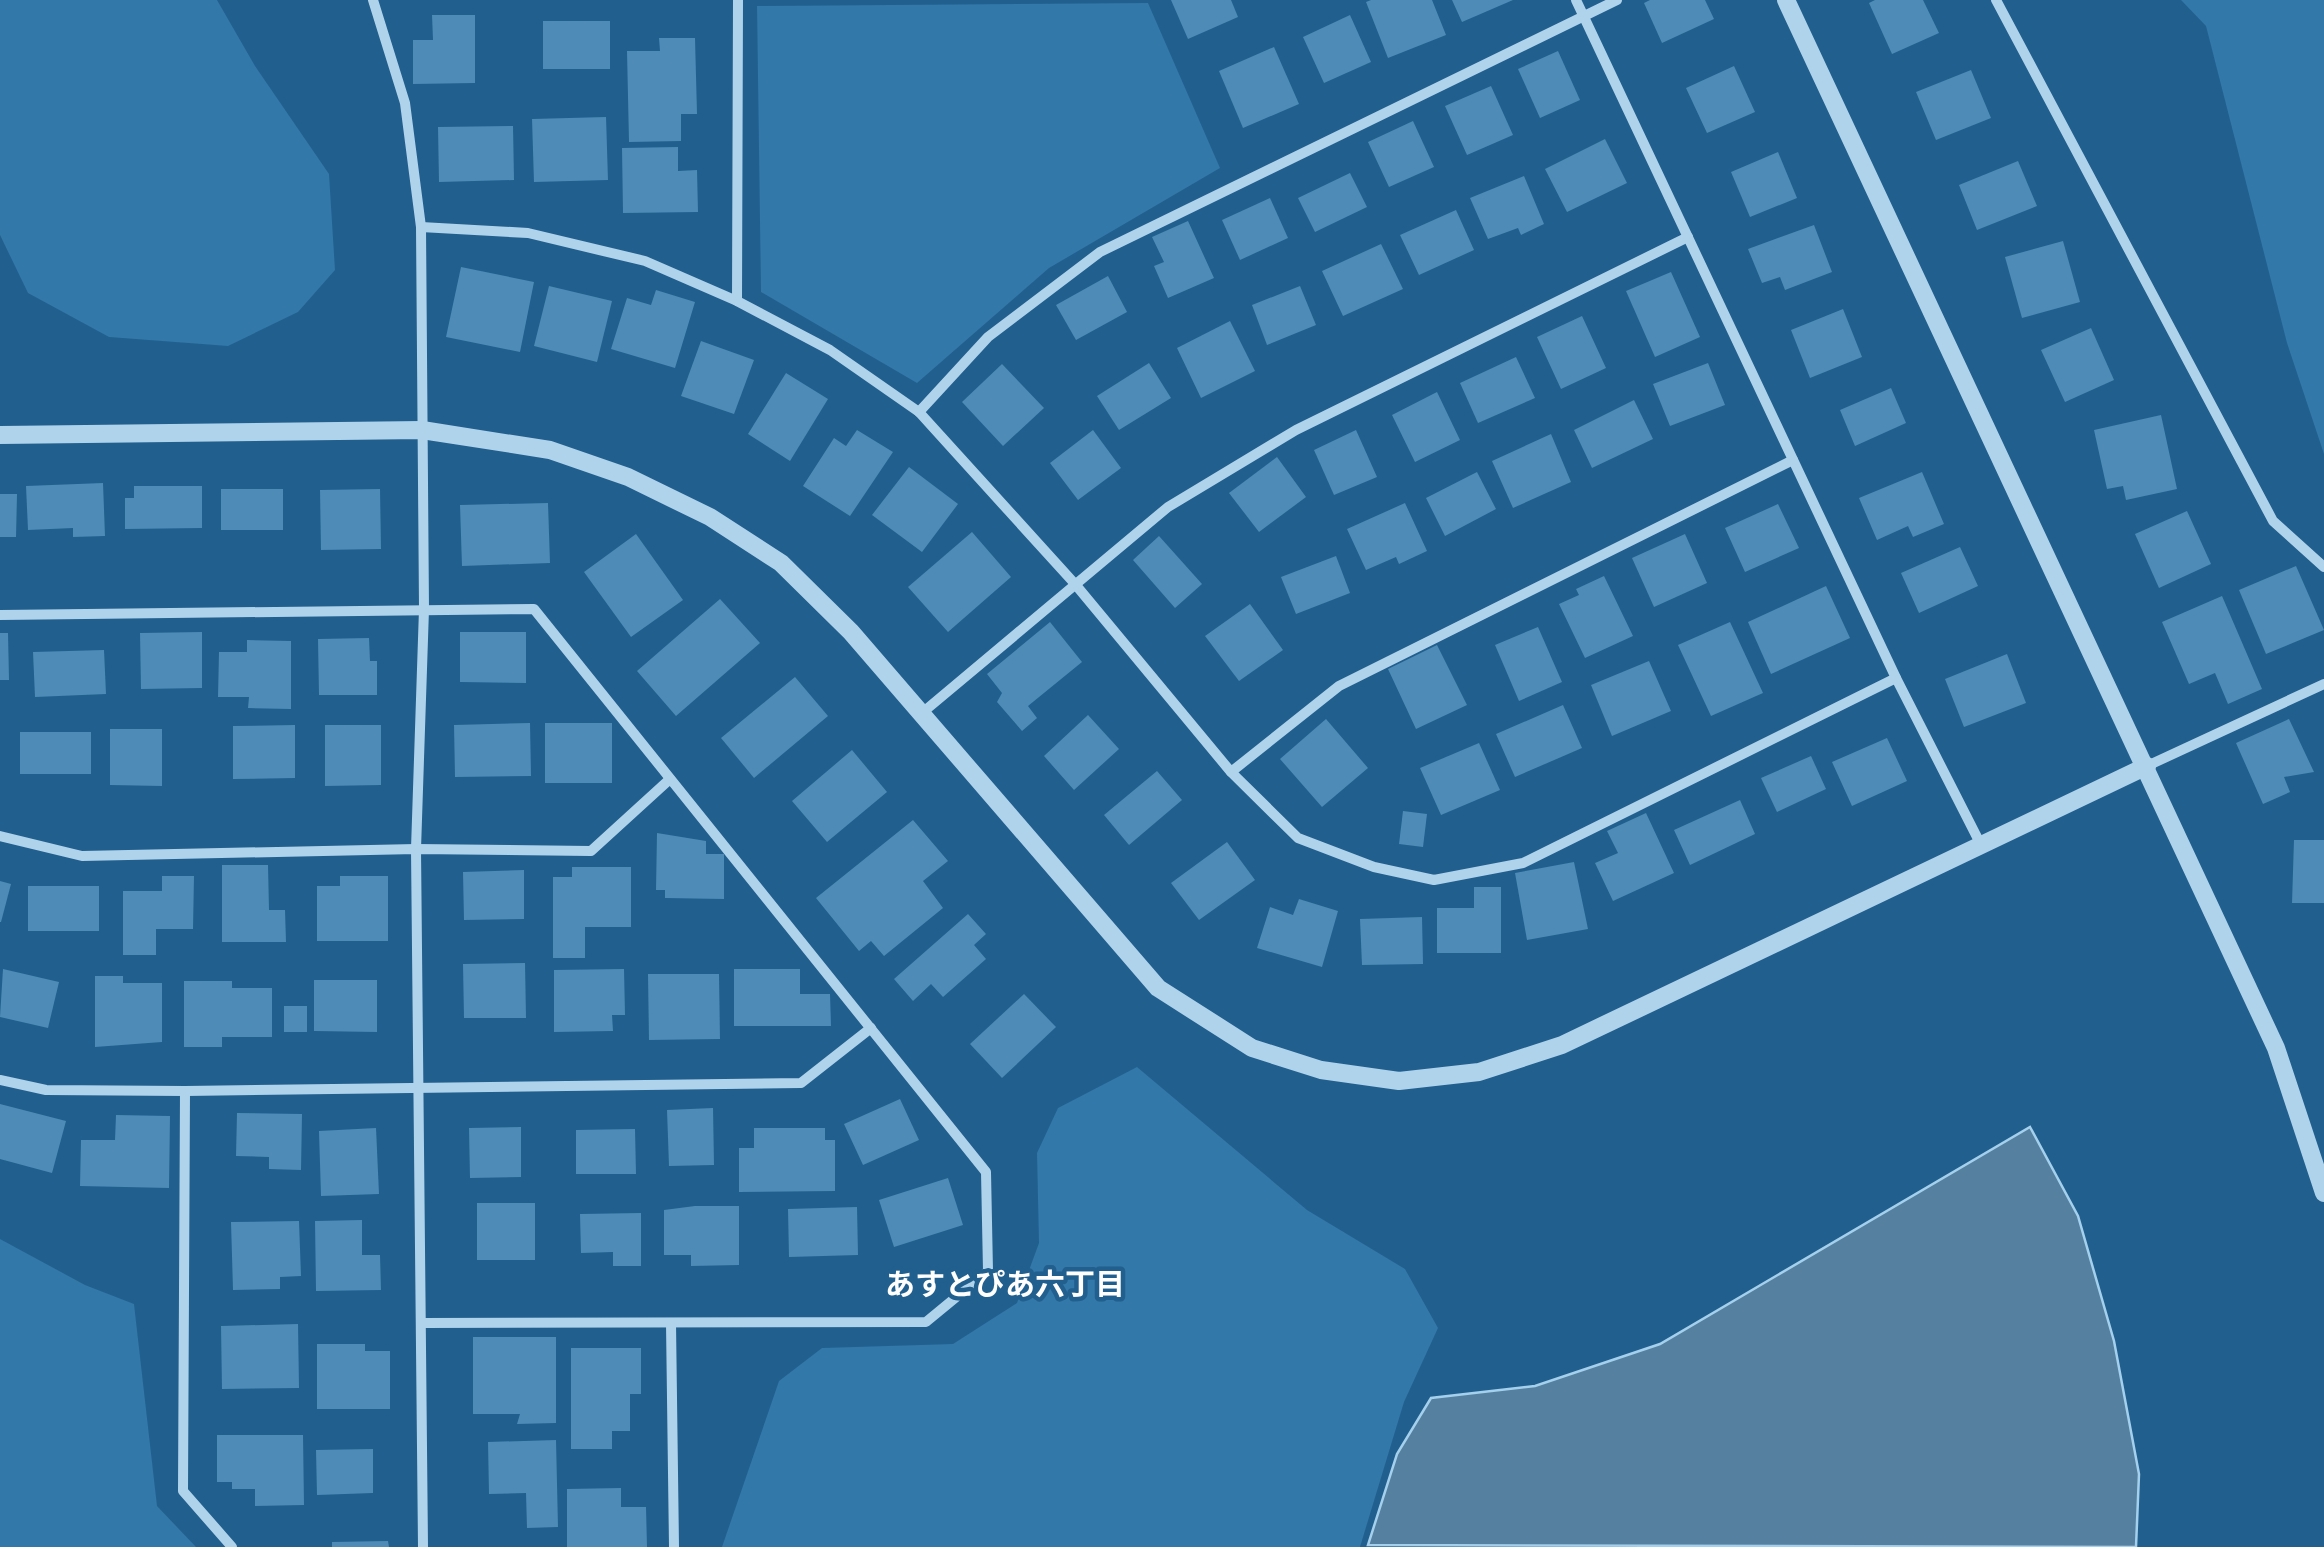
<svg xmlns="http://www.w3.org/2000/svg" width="2324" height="1547" viewBox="0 0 2324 1547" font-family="Barlow,'Noto Sans JP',sans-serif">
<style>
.green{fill:#3278a9}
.water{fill:#5680a0;stroke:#a4d0ed;stroke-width:2.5}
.building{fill:#4e8bb7}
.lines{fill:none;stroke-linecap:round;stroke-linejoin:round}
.minor{stroke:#b0d3ec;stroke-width:10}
.tertiary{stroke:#b0d3ec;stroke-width:18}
.labels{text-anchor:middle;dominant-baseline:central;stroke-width:9;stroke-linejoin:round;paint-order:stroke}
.neighbourhood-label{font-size:30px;font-weight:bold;fill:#fff;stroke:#215f8e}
</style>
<rect width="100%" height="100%" fill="#215f8e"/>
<!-- green -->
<g class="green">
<path d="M0,0H217L255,66L329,174L335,270L298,312L228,346L109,337L28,293L0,235Z"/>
<path d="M2181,0H2324V454L2287,343L2206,26Z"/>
<path d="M1148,3L1220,168L1049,268L917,383L761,292L757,6Z"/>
<path d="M1137,1067L1307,1210L1405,1269L1438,1328L1404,1402L1360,1547H722L779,1381L822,1348L953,1344L1017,1303L1039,1243L1037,1153L1058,1108Z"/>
<path d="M0,1239L85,1285L134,1304L157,1506L196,1547H0Z"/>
</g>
<!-- water -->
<path class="water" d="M2030,1127L2078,1216L2114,1341L2139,1474L2136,1547L1368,1545L1397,1454L1431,1398L1535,1386L1660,1344Z"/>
<!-- building -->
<g class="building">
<path d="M1171,0H1231L1238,17L1188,39Z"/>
<path d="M1371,0H1432L1446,35L1388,58L1366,2Z"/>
<path d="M1452,0H1513L1462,22Z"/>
<path d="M1650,0H1705L1714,19L1662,43L1644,3Z"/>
<path d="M1875,0H1923L1939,33L1892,54L1869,3Z"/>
<path d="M432,15H475V83L413,84V40H433Z"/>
<path d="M1350,15L1371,62L1324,83L1303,37Z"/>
<rect x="543" y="21" width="67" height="48"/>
<path d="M659,38H695L697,114H681V141L629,142L627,51H660Z"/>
<path d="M1274,47L1299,104L1243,128L1219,71Z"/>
<path d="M1558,51L1580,100L1540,118L1518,69Z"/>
<path d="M1734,66L1755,112L1707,133L1686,88Z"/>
<path d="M1971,70L1991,118L1936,140L1916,92Z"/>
<path d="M1491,86L1513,135L1467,155L1445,106Z"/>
<path d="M606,117L608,180L534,182L532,119Z"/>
<path d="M1413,121L1434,167L1389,187L1368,142Z"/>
<path d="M513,126L514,180L439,182L438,127Z"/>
<path d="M1605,139L1627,183L1567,212L1545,169Z"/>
<path d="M678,147V171L697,170L698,212L623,213L622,148Z"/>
<path d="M1778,152L1797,198L1750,217L1731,172Z"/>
<path d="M2018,161L2037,206L1977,230L1959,185Z"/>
<path d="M1350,173L1367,207L1315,232L1298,198Z"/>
<path d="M1524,176L1544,224L1521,235L1518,228L1488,239L1470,198Z"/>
<path d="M1270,198L1288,238L1240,260L1222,220Z"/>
<path d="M1456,210L1474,250L1419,275L1400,235Z"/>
<path d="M1188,221L1214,278L1168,298L1154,266L1164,262L1152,237Z"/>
<path d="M1814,225L1832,272L1785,290L1780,277L1762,283L1748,249Z"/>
<path d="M2063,241L2080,302L2022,318L2005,257Z"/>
<path d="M1381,244L1403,289L1343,316L1322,271Z"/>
<path d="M461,267L534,282L520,352L446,337Z"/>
<path d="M1671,272L1700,337L1655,357L1626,291Z"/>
<path d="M1108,276L1127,312L1076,340L1056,305Z"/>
<path d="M549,286L612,301L597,362L534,346Z"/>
<path d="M1300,286L1316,325L1267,345L1252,305Z"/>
<path d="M656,290L695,302L675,368L611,349L627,298L651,305Z"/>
<path d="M1843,309L1862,357L1810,378L1791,330Z"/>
<path d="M1582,316L1606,368L1561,389L1537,337Z"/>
<path d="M1230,321L1255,371L1201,398L1177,348Z"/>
<path d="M2091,328L2114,380L2065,402L2041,350Z"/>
<path d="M701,341L754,360L734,414L681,396Z"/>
<path d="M1516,357L1535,398L1478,423L1460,383Z"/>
<path d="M1149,363L1171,398L1119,430L1097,396Z"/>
<path d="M1708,363L1725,405L1670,426L1653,384Z"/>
<path d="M1002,364L1044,408L1003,446L962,402Z"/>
<path d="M786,373L828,399L790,461L748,434Z"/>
<path d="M1891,388L1906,423L1855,446L1840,410Z"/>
<path d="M1437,392L1460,440L1415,462L1392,415Z"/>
<path d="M1634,400L1653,439L1592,468L1574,430Z"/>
<path d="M2161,415L2177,489L2126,500L2123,486L2107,489L2094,430Z"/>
<path d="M857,430L893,452L850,516L803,486L834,438L846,446Z"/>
<path d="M1093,430L1121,468L1078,500L1050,463Z"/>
<path d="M1356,430L1377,477L1334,495L1314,450Z"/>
<path d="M1551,434L1571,482L1513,508L1492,461Z"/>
<path d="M1277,457L1306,497L1259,532L1229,493Z"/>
<path d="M909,467L958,504L922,552L872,515Z"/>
<path d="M1477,472L1496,509L1445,536L1426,498Z"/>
<path d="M1922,472L1944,524L1913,537L1908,526L1877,540L1859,498Z"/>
<path d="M103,483L105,536L73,537V528L28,530L26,486Z"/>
<path d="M134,486H202V528L125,529V498H134Z"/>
<rect x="221" y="489" width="62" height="41"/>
<path d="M380,489L381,549L321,550L320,490Z"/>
<path d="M0,494H17L16,537H0Z"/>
<path d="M548,503L550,563L462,566L460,505Z"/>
<path d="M1405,503L1427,551L1399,564L1396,557L1366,570L1347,529Z"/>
<path d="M1778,504L1799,548L1745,572L1725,528Z"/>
<path d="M2187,511L2211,564L2159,588L2135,534Z"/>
<path d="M972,532L1011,577L948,632L908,587Z"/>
<path d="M636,534L683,600L631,637L584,572Z"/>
<path d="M1685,534L1707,583L1654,607L1632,558Z"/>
<path d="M1159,536L1202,584L1175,608L1133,560Z"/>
<path d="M1960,547L1978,586L1919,613L1901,573Z"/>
<path d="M1336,556L1350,593L1296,614L1281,577Z"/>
<path d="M2296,566L2324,630L2266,654L2239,590Z"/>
<path d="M1604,576L1633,636L1585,658L1559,604L1579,595L1576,589Z"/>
<path d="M1826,586L1850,638L1771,674L1748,622Z"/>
<path d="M2222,596L2262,689L2228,704L2215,673L2189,684L2162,622Z"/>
<path d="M720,599L760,643L676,716L637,671Z"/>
<path d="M1250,604L1283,650L1239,681L1205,636Z"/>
<path d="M1050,622L1082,662L1028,706L1037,718L1022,731L997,702L1002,693L987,674Z"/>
<path d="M1730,622L1763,693L1711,716L1678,645Z"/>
<path d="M1538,627L1562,682L1519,701L1495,645Z"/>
<path d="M202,632V688L141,689L140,633Z"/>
<path d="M460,632H526V683L460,682Z"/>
<path d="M0,633H8L9,680H0Z"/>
<path d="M369,638L370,661H377V695H319L318,639Z"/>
<path d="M247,640L291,641V709L248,708L249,697H218L219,652H247Z"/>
<path d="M1437,645L1467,705L1416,729L1388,669Z"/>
<path d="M104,650L106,694L35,697L33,652Z"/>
<path d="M2007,654L2026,703L1964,727L1945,679Z"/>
<path d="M1649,661L1671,711L1612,736L1591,685Z"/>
<path d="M795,677L828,716L754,778L721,738Z"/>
<path d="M1563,705L1582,748L1515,777L1496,734Z"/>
<path d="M1088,715L1119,749L1074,790L1044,756Z"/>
<path d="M1326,719L1368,768L1322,807L1280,759Z"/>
<path d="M2289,719L2314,772L2284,777L2290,792L2263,804L2236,743Z"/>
<path d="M530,723L531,776L455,777L454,725Z"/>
<rect x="545" y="723" width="67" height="60"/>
<path d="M295,725V778L233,779V726Z"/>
<path d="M325,725H381V785L325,786Z"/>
<path d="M110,729H162V786L110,785Z"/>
<rect x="20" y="732" width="71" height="42"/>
<path d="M1887,738L1907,781L1852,806L1832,762Z"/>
<path d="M1479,743L1500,790L1441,815L1420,768Z"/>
<path d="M852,750L887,792L827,842L792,801Z"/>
<path d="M1811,756L1826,789L1777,812L1761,778Z"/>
<path d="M1157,771L1182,800L1129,845L1104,815Z"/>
<path d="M1740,800L1755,834L1690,865L1674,830Z"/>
<path d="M1403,811L1427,814L1423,847L1399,844Z"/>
<path d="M1646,813L1674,873L1613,901L1595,863L1618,853L1607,831Z"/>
<path d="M913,820L948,861L923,881L943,908L884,956L871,941L859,951L816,898Z"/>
<path d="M657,833L706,841V854H724V899L665,898V890H656Z"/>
<path d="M2294,840H2324V903H2292Z"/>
<path d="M1227,842L1255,880L1199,920L1171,883Z"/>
<path d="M1574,862L1588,929L1527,940L1515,873Z"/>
<path d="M222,865H268L269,910H285L286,942H222Z"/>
<path d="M572,867H631V927H585V958H553V877H572Z"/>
<path d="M524,870V919L464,920L463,872Z"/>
<path d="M162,876H194L193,929H156V955H123V891H162Z"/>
<path d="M340,876H388V941H317V886H340Z"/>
<path d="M0,881L11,884L1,922H0Z"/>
<rect x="28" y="886" width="71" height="45"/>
<path d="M1474,887H1501V953H1437V908H1474Z"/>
<path d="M1299,899L1338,911L1322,967L1257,948L1270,907L1293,915Z"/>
<path d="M968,914L986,934L974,945L986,959L943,997L931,984L913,1001L894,979Z"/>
<path d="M1422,917L1423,964L1362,965L1360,919Z"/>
<path d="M525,963L526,1018H464L463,964Z"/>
<path d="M3,969L59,982L48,1028L0,1017Z"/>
<path d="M624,969L625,1015H612L613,1031L554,1032V970Z"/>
<path d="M734,969H800V994H830L831,1026H734Z"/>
<path d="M648,974H719L720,1039L649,1040Z"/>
<path d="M95,976H123V983H162V1042L95,1047Z"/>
<path d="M314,980H377V1032L314,1031Z"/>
<path d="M184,981H232V988H272V1037H222V1047H184Z"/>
<path d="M1024,994L1056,1027L1002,1078L970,1044Z"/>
<rect x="284" y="1006" width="23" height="26"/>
<path d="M900,1099L919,1140L863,1165L844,1124Z"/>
<path d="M0,1104L66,1121L52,1173L0,1159Z"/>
<path d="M713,1108L714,1165L669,1166L667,1110Z"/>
<path d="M237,1113L302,1114L301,1170L269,1169V1157L236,1156Z"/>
<path d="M116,1115L170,1116L169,1188L80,1186L81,1140H115Z"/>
<path d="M521,1127V1177L470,1178L469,1128Z"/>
<path d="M376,1128L379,1194L321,1196L319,1131Z"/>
<path d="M754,1128H825V1140H835V1191L739,1192V1148H754Z"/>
<path d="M635,1129L636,1174H576V1130Z"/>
<path d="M948,1178L963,1225L894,1247L879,1200Z"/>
<rect x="477" y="1203" width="58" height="57"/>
<path d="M695,1206H739V1265L691,1266V1255H664V1210Z"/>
<path d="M857,1207L858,1255L789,1257L788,1209Z"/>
<path d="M641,1213V1266H613V1252L581,1253L580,1214Z"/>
<path d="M362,1220V1255H380L381,1290L316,1291L315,1221Z"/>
<path d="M299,1221L301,1276L280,1277V1289L233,1290L231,1222Z"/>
<path d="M298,1324L299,1388L222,1389L221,1326Z"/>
<path d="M473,1337H556V1423L517,1424L520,1414H473Z"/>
<path d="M317,1344H365V1351H390V1409H317Z"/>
<path d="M571,1348H641V1394H630V1431H612V1449H571Z"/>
<path d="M217,1435H303L304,1505L255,1506V1489H232V1482H217Z"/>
<path d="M556,1440L558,1527L527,1528L526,1493L489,1494L488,1442Z"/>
<path d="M373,1449V1493L317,1495L316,1450Z"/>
<path d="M621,1488V1507H646L647,1547H567V1489Z"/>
<path d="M388,1541L389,1547H332V1542Z"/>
</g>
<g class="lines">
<!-- minor -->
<g class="minor">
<path d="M373,0L405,103L421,227L424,609L416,849L423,1547"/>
<path d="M1576,0L1896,678L1980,843"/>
<path d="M1996,0L2273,521L2324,567"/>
<path d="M421,227L528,233L645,261L737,301L830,350L919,412L1075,584L1231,772L1298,838L1374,867L1434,880L1523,863L1896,678"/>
<path d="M737,301L738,0"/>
<path d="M919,412L988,337L1100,252L1617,0"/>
<path d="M0,615L534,609L986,1172L988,1271L926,1322L423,1323"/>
<path d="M922,713L1168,507L1296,430L1688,237"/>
<path d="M2147,766L2324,684"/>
<path d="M1231,772L1339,686L1793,460"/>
<path d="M0,836L82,856L416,849L591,851L670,779"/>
<path d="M0,1080L46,1090L185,1091L801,1083L871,1028"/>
<path d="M185,1091L183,1491L232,1547"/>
<path d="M671,1323L674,1547"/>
</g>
<!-- tertiary -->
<g class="tertiary">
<path d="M1786,0L2276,1048L2324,1193"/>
<path d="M0,435L422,430L550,450L628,477L710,517L781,563L851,632L1158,988L1252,1048L1321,1070L1399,1081L1479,1072L1562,1045L2147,766"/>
</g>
</g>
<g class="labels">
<!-- neighbourhood labels -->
<g class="neighbourhood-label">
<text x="1005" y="1283">あすとぴあ六丁目</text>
</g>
</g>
</svg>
